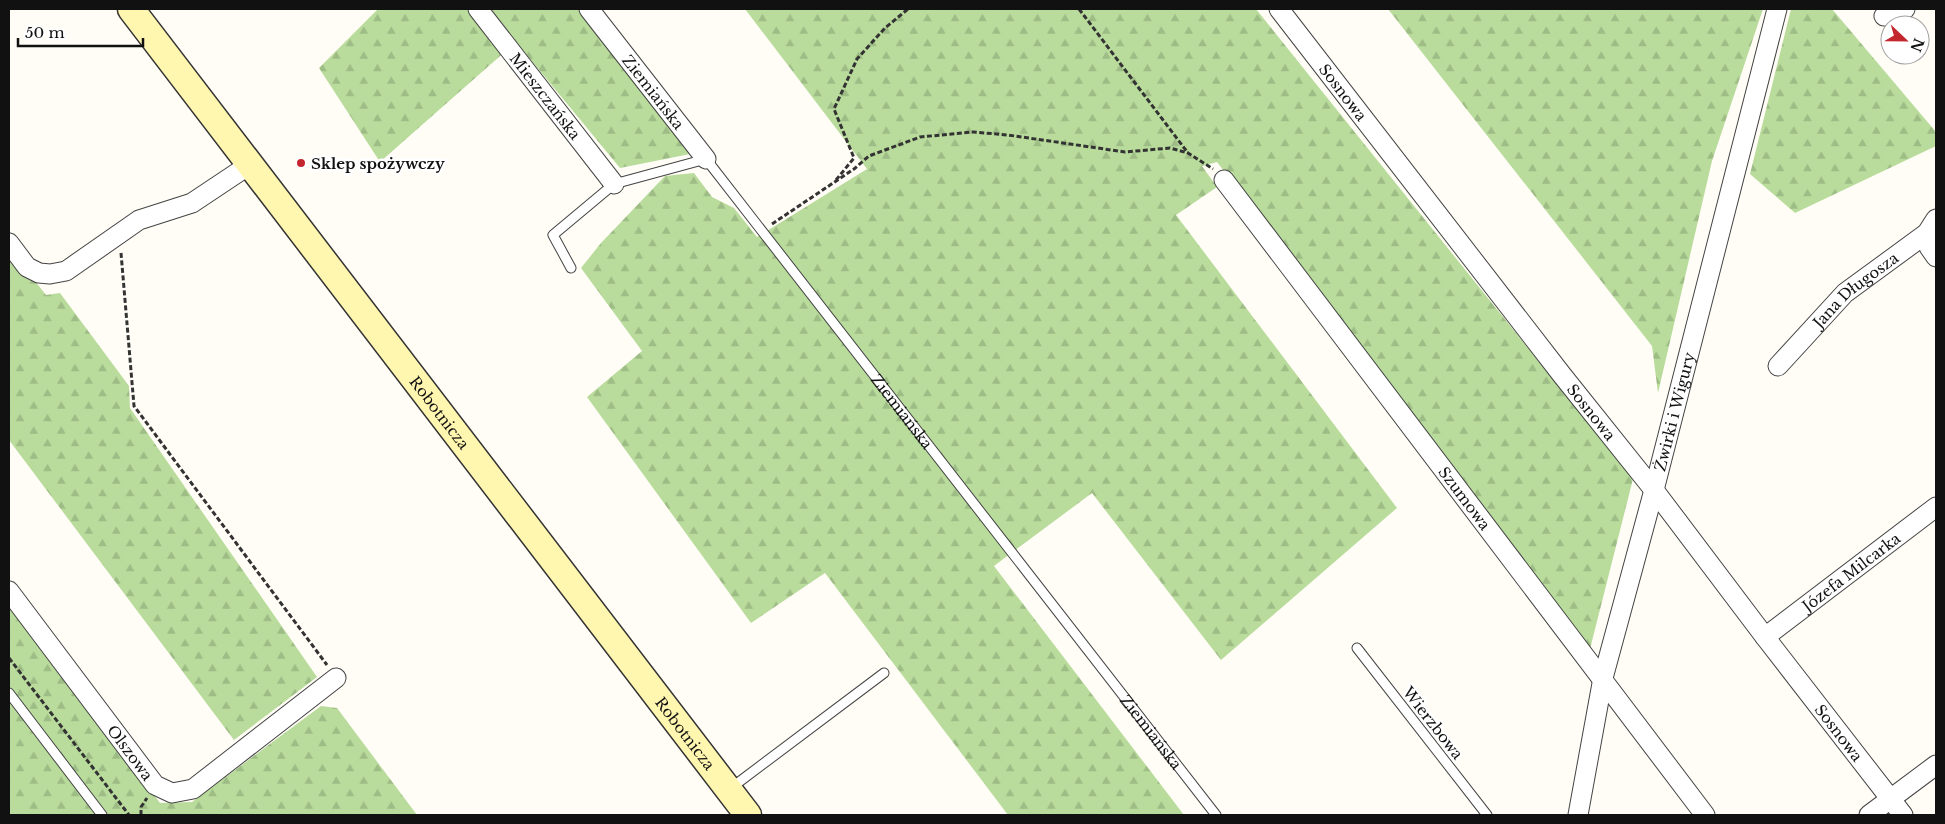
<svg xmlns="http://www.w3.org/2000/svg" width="1945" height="824" viewBox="0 0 1945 824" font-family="'Libre Baskerville',serif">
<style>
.forest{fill:url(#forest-firs)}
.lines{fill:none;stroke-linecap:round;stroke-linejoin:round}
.lane-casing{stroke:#444;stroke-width:11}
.street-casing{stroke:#444;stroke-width:21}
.secondary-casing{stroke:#333;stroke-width:29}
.path{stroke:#333;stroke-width:3;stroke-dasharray:5 2.5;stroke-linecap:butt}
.lane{stroke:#fff;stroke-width:9}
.street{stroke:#fff;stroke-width:19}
.secondary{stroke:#fff6b0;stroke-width:26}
.poi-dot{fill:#c4262e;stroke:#fff;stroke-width:2}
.labels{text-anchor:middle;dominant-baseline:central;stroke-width:5;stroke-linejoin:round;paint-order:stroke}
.street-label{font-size:15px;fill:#111;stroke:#fff}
.poi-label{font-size:15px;font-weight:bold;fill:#111;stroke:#fff;text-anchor:start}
</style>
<defs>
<pattern id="forest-firs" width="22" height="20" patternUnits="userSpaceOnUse" patternTransform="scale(1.25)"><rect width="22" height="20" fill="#b9dc9c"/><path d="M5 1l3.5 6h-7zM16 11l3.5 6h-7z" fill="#9ebc85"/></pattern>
</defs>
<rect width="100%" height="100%" fill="#fffdf5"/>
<!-- forest -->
<g class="forest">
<path d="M378,9H581L690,154L620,168L516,42L380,162L319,68Z"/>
<path d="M745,9H1256L1633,479L1590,649L1217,162L1202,166L1217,187L1176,215L1397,508L1221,660L1092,493L994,566L1184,815H1008L825,573L751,623L587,397L642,351L581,268L601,243L665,176L694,173L712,197L734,208L757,237L867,169Z"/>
<path d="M1388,9H1763L1712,161L1658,393L1652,346Z"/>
<path d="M1791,9H1832L1936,132V146L1795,213L1750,174Z"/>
<path d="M9,248L46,295L60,293L129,386L130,408L317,677L234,740L9,440Z"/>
<path d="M9,602L160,803L192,802L321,706L337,708L417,815H9Z"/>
</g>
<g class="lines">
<!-- lane casing -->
<g class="lane-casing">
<g id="lane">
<path id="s1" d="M571,268L553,235L614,184L706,159L1216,815"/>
<path d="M1357,648L1487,815"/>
<path d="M9,693L102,815"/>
<path d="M731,788L884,673"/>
</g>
</g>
<!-- street casing -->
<g class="street-casing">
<g id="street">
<path id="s2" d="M478,9L614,184"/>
<path id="s3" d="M589,9L706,159"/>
<path id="s4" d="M1279,9L1562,375L1654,490L1765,637L1903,815"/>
<path d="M1884,16L1905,9"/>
<path id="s5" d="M1224,180L1705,815"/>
<path d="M1927,233L1929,247L1936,257"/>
<path d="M9,243L27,267L39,273L50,274L66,271L139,220L192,203L249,165"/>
<path id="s6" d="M1778,366L1845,293L1927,233L1936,219"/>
<path id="s7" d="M9,591L155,785L172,793L193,789L336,678"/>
<path id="s8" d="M1765,637L1936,507"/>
<path id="s9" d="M1578,815L1603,678L1654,490L1777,9"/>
<path d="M1869,815L1936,765"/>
</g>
</g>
<!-- secondary casing -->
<g class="secondary-casing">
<g id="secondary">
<path id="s10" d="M131,9L748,815"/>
</g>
</g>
<!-- path -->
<g class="path">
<path d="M1079,9L1188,153"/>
<path d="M836,180L854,158L834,109L857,59L885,28L908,9"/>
<path d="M772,224L854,169L869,156L920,137L973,132L1008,135L1125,152L1170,148L1188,153L1213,169"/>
<path d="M121,253L134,406L327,665"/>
<path d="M9,658L129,815"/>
<path d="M141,815V807L147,798"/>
</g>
<!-- lane -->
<use href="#lane" class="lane"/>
<!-- street -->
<use href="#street" class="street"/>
<!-- secondary -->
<use href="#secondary" class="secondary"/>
</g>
<!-- markers -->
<circle class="poi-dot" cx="301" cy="163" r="5"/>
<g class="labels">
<!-- street labels -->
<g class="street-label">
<text stroke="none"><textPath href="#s4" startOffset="105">Sosnowa</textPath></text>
<text stroke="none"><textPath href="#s3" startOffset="105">Ziemiańska</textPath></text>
<text stroke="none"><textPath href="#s2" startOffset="110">Mieszczańska</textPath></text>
<text stroke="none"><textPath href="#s6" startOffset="109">Jana Długosza</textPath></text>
<text stroke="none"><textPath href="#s4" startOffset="510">Sosnowa</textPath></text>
<text stroke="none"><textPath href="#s9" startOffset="415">Żwirki i Wigury</textPath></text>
<text stroke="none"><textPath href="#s10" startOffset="508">Robotnicza</textPath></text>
<text stroke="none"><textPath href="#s1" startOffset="532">Ziemiańska</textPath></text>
<text stroke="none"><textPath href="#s5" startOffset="399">Szumowa</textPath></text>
<text stroke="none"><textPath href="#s8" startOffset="108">Józefa Milcarka</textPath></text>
<text transform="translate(1433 723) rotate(52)">Wierzbowa</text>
<text stroke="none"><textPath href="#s1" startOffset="938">Ziemiańska</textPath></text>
<text stroke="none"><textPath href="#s4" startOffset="915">Sosnowa</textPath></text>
<text stroke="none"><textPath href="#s10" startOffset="912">Robotnicza</textPath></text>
<text stroke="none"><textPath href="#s7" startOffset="202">Olszowa</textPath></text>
</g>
<!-- poi labels -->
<g class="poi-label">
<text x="311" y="163">Sklep spożywczy</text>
</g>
</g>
<!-- border -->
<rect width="1945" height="824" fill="none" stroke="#111111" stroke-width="20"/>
<!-- north arrow -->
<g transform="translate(1905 40) rotate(112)"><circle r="24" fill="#ffffff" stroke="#a0a0a0"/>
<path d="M0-4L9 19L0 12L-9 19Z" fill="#c4262e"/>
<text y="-8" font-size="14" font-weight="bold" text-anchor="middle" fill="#111111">N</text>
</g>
<!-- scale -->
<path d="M18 38v8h125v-8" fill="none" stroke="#111111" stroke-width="2.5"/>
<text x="25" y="38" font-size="15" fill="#111111" stroke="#ffffff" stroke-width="4" paint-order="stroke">50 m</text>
</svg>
